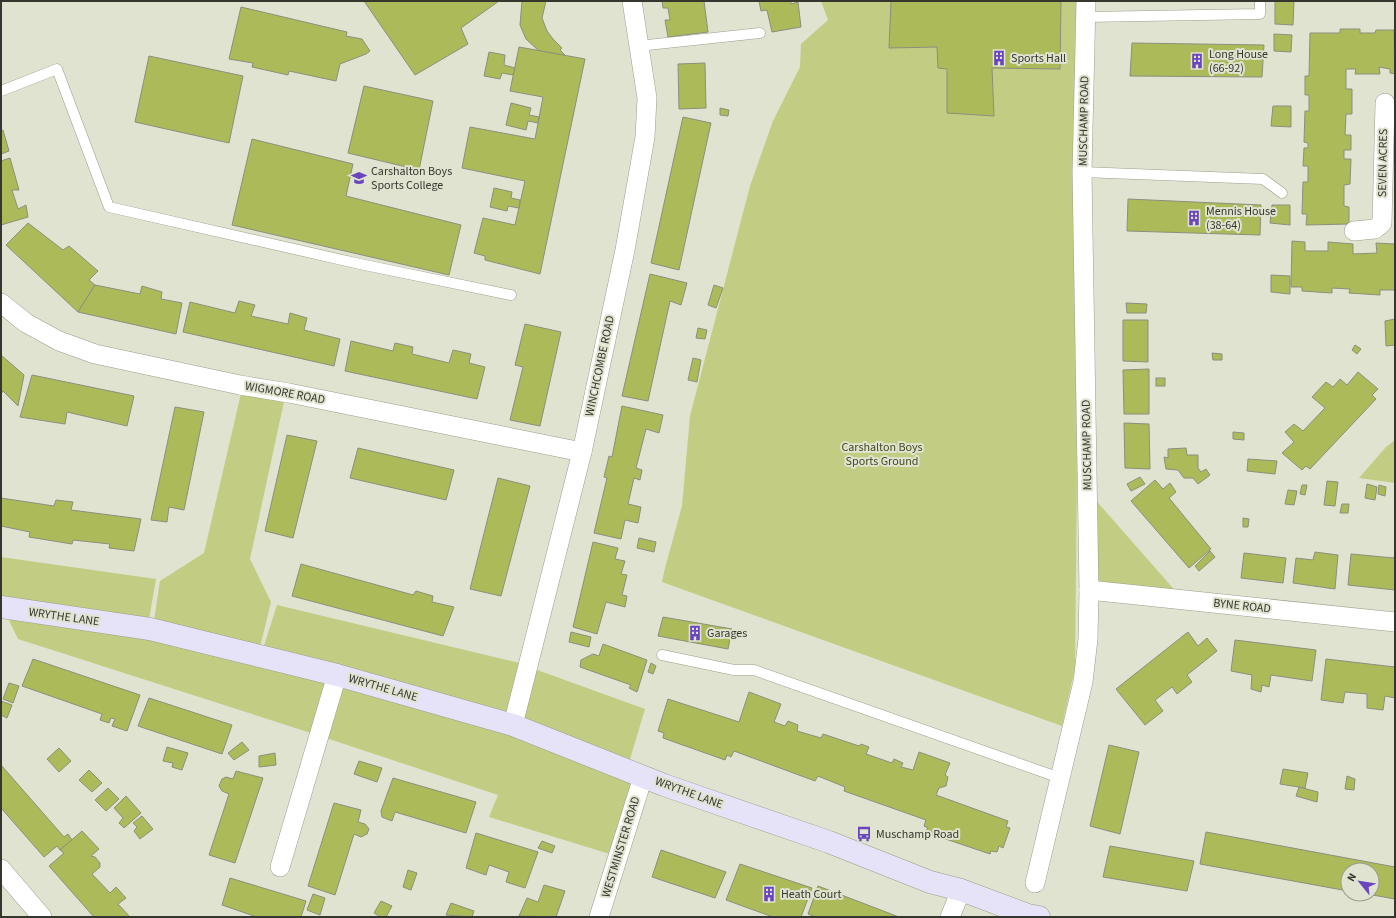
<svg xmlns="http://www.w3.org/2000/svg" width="1396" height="918" viewBox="0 0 1396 918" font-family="'Source Sans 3',sans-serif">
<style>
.green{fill:#c2cd83}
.building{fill:#adba5a;stroke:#8c8f7c}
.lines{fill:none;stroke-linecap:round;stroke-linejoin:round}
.service-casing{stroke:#9b9e8b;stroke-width:11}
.minor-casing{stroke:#9b9e8b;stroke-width:20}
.secondary-casing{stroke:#9b9e8b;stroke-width:23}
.service{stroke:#fff;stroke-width:10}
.minor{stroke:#fff;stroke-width:19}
.secondary{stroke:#e6e2f7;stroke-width:22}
.labels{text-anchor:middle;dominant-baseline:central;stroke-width:4;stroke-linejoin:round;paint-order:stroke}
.poi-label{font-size:12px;fill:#35372f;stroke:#dfe3cf;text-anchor:start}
.street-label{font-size:12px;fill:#35372f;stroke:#dfe3cf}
.park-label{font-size:12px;fill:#434921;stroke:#dfe3cf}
</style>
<rect width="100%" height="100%" fill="#dfe3cf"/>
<!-- green -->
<g class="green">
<path d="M821,1H1077L1074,213L1077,473L1075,668L1062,726L662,582L665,568L682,506L690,416L750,186L773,121L800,67L801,44L828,20Z"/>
<path d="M242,389L285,397L250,559L271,602L259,651L153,627L160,581L204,553Z"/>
<path d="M1395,440V483L1359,478L1386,447Z"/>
<path d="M1092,496L1179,595L1094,585Z"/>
<path d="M1,557L156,579L148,625L1,602Z"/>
<path d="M277,605L528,665L512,723L262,652Z"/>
<path d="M5,612L150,632L509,729L638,779L613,855L489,817L498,795L311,733L18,639Z"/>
<path d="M529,667L645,709L628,766L515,724Z"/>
</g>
<!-- building -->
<g class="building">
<path d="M364,1H499L461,28L468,44L415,75Z"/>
<path d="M522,1H546L542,18L547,31L553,39L562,48L560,50L566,56L539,51L526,39L520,25Z"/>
<path d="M662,1H704L708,32L668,37L665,20H670L668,8H663Z"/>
<path d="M759,1H791V4L798,2L801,27L772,32L767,10L761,11Z"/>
<path d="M891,1H1061L1060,69L992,68L994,116L947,113V69L938,68L937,47L889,48Z"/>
<path d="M1275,1H1294L1293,25L1275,24Z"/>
<path d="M241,7L347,32L346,36L362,39L370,51L366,54L340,64L336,81L289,71L288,75L252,67L253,63L229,59Z"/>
<path d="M1340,29H1360V33H1375L1376,30H1394L1395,74L1390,73V69L1379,67L1380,74H1355L1356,69H1346V89H1352V114H1346L1345,135H1351V150H1344V159H1351L1350,184L1344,185V206L1349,207V224L1306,225L1307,214H1302L1303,182H1308V166H1303L1304,148H1308V143L1304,142L1305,111H1309V95H1305V76H1309L1310,33H1340Z"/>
<path d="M1274,34L1292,35L1291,52L1274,51Z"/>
<path d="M1132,43L1264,45L1262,77L1130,76Z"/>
<path d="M519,47L585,59L540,274L485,260V256L474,253L483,218L515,225L525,181L462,168L470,127L535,139L543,97L510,91Z"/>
<path d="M489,52L505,55L504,65L515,68L513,75L502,73L500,79L484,76Z"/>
<path d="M149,56L243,76L229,143L135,122Z"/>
<path d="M705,63L706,108L679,109L678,64Z"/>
<path d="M364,86L433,101L419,170L348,153Z"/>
<path d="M511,103L531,108L529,115L539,117L538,123L528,121L526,130L506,125Z"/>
<path d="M1273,106H1291V127L1271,126Z"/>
<path d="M720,108L729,110L728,116L720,115Z"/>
<path d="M683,117L711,123L679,270L651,263Z"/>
<path d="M3,130L9,151L1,154V131Z"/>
<path d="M252,139L353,164L346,196L461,225L449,275L232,225Z"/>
<path d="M10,158L19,190H12L18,209L26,205L28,217L1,225V161Z"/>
<path d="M494,188L512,192L511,198L520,200L519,208L508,206L507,211L490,207Z"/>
<path d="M1128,199L1261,205L1260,235L1127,231Z"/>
<path d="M1272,205H1290V225L1270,223Z"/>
<path d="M28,223L63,250L69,246L98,271L89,280L95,285L78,312L6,245Z"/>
<path d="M1292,241L1305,242V251H1328V242L1353,244V254L1377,253L1376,243L1395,244V290H1380V295L1349,293L1350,289L1332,288V293L1302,291V287H1291Z"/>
<path d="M650,274L687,283L681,305L670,301L648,401L622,396Z"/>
<path d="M1271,275L1290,276V294L1271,292Z"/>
<path d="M95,285L140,294L142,286L162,292L161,299L182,303L176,334L78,312Z"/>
<path d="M714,285L723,288L716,308L708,305Z"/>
<path d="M239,301L255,305L251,316L288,324L290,313L307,318L304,330L340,339L334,366L183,332L190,302L235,313Z"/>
<path d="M1126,303L1147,304L1146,313H1127Z"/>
<path d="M1395,319V345L1386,346L1385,321Z"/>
<path d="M1123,320H1148V362L1123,361Z"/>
<path d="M525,324L561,332L540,426L510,420L523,367L515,365Z"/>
<path d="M698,328L707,330L705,339L696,338Z"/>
<path d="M351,341L393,351L395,343L413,347L412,354L449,363L453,350L471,354L469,363L485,367L477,399L345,371Z"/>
<path d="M1355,345L1361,349L1357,354L1352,350Z"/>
<path d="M1212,353L1222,354V360H1213Z"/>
<path d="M1,355L24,375L18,406L3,391L1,394Z"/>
<path d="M693,358L701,360L697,382L688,380Z"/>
<path d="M1149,369V414H1124L1123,370Z"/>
<path d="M1358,372L1378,389L1372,395L1376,399L1310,469L1306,466L1302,470L1282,453L1294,442L1285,432L1294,424L1303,431L1325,408L1312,397L1326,382L1333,387L1340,379L1347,385Z"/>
<path d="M32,375L134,396L127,426L67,412L65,424L20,417Z"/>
<rect x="1156" y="378" width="9" height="8"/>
<path d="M622,406L663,415L659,433L646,429L636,468L642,470L640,480L634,478L628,504L641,507L638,523L625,520L621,539L594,533L607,478L604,477L609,456L612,457Z"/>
<path d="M175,407L204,412L184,510L169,507L167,522L151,520Z"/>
<path d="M1124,423L1149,424L1150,469L1125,468Z"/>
<path d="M1233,432L1244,433V440L1233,439Z"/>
<path d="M287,435L317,441L293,538L265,531Z"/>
<path d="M358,448L454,470L446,500L350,478Z"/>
<path d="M1186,448L1187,455H1198V468L1201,472L1206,469L1210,475L1198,484L1193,478H1184L1178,470L1166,469L1164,457L1168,458V449Z"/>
<path d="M1248,459L1277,461L1275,474L1247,471Z"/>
<path d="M1140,477L1145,484L1131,491L1127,484Z"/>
<path d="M498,478L530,486L501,596L470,589Z"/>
<path d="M1155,480L1163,489L1170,483L1176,492L1169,498L1211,549L1189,568L1131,501Z"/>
<path d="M1327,481L1338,482L1335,506L1324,505Z"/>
<path d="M1367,484L1377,487L1375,500L1365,498Z"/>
<path d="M1302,485H1307L1305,495L1300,494Z"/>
<path d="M1379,485L1386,487L1385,496L1378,494Z"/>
<path d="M1288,490L1297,491L1294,505L1285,504Z"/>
<path d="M1,498L54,506L56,500L73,502L71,510L141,519L134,551L109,548L110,544L73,540L72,544L29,537L30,532L1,526Z"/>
<path d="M1342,504H1349L1348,513H1340Z"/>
<path d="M1243,518L1249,519L1248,527H1243Z"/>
<path d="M639,538L656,542L654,552L637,548Z"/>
<path d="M593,542L618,548L615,559L625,561L621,574L627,575L622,595L627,596L625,607L606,602L597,634L573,627Z"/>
<path d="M1210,551L1215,557L1199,571L1195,566Z"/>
<path d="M1395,551V590L1348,585L1351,554L1394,558Z"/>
<path d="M1315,552L1338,555L1335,589L1293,583L1296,558L1313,560Z"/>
<path d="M1244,553L1286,558L1283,583L1241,578Z"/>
<path d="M301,564L413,595L416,591L433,596L432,602L454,607L443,636L292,596Z"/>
<path d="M663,617L732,629L728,649L658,636Z"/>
<path d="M571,632L591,637L589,647L569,642Z"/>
<path d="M1188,632L1198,646L1207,638L1217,651L1187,675L1192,682L1177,694L1172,687L1155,700L1163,711L1145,725L1116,689Z"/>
<path d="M1235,640L1316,650L1312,681L1271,675L1269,687L1262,685L1261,692L1251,689L1252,675L1231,671Z"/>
<path d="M603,644L647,660L637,692L629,688L631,685L580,667L581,660L593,654L599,656Z"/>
<path d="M33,659L140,695L127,731L112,726L115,719L111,718L109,723L100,720L102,714L22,686Z"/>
<path d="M1326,659L1395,667V698L1385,696L1383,710L1367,708V694L1345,692L1343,703L1321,700Z"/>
<path d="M651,663L656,666L653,674L648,672Z"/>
<path d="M9,683L19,686L13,703L3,699Z"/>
<path d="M749,692L781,704L774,722L785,726L788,721L798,725L797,731L821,738L823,734L859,746L861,744L869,747L866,754L892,763L894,759L903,763L901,767L913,770L919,752L950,763L945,775L948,777L946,786L939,788L936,795L1008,821L1006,827L1010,828L1003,848L999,846L997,852L991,851L990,854L925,832L928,828L924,826L926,820L844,791L845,787L818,776L815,781L734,751L731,757L727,755L725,760L663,738L664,733L658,731L668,699L739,722Z"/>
<path d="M149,698L232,725L222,754L138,726Z"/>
<path d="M1,701L12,705L7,718L1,715Z"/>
<path d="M242,742L249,750L234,760L228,753Z"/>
<path d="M1109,745L1139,752L1120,834L1090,826Z"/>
<path d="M167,747L188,753L182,770L172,767L173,763L163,761Z"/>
<path d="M59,748L71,761L59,772L47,759Z"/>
<path d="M275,753L276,765L259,767V756Z"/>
<path d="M359,761L382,768L377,782L354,774Z"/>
<path d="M1,765L64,837L68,834L72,840L60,850L57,846L44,857L1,808Z"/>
<path d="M1283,769L1308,773L1305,788L1280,784Z"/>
<path d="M89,770L102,783L92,792L79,780Z"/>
<path d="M236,771L263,778L235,863L209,855L229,794L222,791L219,786L222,779L226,777L233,779Z"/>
<path d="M1347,776L1355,779L1354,790L1345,789Z"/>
<path d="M393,778L476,802L466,833L395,812L392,821L382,817L381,811Z"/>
<path d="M1299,787L1318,792L1317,802L1296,796Z"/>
<path d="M108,788L119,799L106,811L95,800Z"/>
<path d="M126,796L141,813L124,828L119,823L123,818L114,808Z"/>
<path d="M334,803L361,810L358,822L365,824L369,829L367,834L361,837L354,834L335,895L308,886Z"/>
<path d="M142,816L153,829L140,839L134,831L137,827L133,823Z"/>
<path d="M82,831L99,849L91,856L95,857L100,863V867L92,874L110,893L116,887L126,898L118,904L130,917H94L49,866L64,853L60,850Z"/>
<path d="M1206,832L1395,867V899L1367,894H1372V870H1348V891L1200,864Z"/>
<path d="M476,833L538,852L525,888L506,882L509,872L489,865L486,875L466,868Z"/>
<path d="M542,841L555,846L552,853L538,848Z"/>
<path d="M1110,846L1194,861L1187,891L1103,877Z"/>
<path d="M661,850L726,872L715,898L652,877Z"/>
<path d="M740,864L812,888L801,917H773L726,900Z"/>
<path d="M408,870L417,873L411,890L403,887Z"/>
<path d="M230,878L306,901L301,917H257L222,905Z"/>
<path d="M544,885L565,891L556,917L519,916L527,898L538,902Z"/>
<path d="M818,886L899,917H815L808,914Z"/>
<path d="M313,894L325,898L320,915L307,910Z"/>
<path d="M381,901L392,906L386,917H381L374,913Z"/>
<path d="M451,903L474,911L472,917L446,915Z"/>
</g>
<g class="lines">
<!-- service casing -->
<g class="service-casing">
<g id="service">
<path d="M1086,17L1260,14V1"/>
<path d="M638,46L760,33"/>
<path d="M1,91L57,69L109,207L360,264L511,295"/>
<path d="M1082,172L1263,179L1282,193"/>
<path d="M662,655L734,670H754L1060,778"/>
</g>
</g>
<!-- minor casing -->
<g class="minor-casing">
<g id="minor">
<path d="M1354,231L1375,229L1382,223L1385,103"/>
<path d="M1,303L26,323L59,341L95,354L240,385L289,393L582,452"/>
<path d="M1089,590L1395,622"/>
<path d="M513,725L582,452L625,250L645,137L647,98L632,1"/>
<path d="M280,867L337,675"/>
<path d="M1,869L42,917"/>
<path d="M1035,883L1083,682L1088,639L1089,590L1082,172L1086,1"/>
<path d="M599,917L643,777"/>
<path d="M950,917L961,890"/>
</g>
</g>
<!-- secondary casing -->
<g class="secondary-casing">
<path id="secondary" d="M1,607L150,629L337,675L513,725L664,785L829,842L930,882L961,890L1028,915L1039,917"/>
</g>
<!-- service -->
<use href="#service" class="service"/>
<!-- minor -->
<use href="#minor" class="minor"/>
<!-- secondary -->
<use href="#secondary" class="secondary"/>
</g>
<!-- icons -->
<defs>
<g id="building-bare" transform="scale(1.2)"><path d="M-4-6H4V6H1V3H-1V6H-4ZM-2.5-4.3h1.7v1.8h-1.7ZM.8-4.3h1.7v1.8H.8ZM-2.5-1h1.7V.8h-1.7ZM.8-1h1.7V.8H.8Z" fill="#6946be" stroke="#dfe3cf" stroke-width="2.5" paint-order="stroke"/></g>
<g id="school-bare" transform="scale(1.2)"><path d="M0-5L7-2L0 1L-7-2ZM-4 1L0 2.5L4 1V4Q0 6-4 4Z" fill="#6946be" stroke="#dfe3cf" stroke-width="2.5" paint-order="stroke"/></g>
<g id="bus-bare" transform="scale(1.2)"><path d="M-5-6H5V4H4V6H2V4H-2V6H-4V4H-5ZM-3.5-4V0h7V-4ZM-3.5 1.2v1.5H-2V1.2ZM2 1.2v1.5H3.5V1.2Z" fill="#6946be" stroke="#dfe3cf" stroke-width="2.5" paint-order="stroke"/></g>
</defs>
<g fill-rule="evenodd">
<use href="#building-bare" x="999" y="58"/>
<use href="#building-bare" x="1197" y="61"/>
<use href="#school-bare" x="359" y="178"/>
<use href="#building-bare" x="1194" y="218"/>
<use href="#building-bare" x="695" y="633"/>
<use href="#bus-bare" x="864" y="834"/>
<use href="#building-bare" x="769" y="894"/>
</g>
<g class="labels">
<!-- poi labels -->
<g class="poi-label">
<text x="1209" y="54">Long House<tspan x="1209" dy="14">(66-92)</tspan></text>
<text x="1011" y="58">Sports Hall</text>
<text x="371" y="171">Carshalton Boys<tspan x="371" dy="14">Sports College</tspan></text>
<text x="1206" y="211">Mennis House<tspan x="1206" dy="14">(38-64)</tspan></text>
<text x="707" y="633">Garages</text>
<text x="876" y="834">Muschamp Road</text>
<text x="781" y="894">Heath Court</text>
</g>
<!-- street labels -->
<g class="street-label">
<text transform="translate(1084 121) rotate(-89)">MUSCHAMP ROAD</text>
<text transform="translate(1383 163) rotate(-89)">SEVEN ACRES</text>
<text transform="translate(600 366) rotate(-78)">WINCHCOMBE ROAD</text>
<text transform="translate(285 393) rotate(10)">WIGMORE ROAD</text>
<text transform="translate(1087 445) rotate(-91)">MUSCHAMP ROAD</text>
<text transform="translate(1242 606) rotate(6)">BYNE ROAD</text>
<text transform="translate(64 617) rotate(8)">WRYTHE LANE</text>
<text transform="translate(383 688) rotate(16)">WRYTHE LANE</text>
<text transform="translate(689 793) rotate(20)">WRYTHE LANE</text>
<text transform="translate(621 847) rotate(-73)">WESTMINSTER ROAD</text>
</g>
<!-- park labels -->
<g class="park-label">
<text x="882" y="447">Carshalton Boys<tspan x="882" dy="14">Sports Ground</tspan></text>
</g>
</g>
<!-- border -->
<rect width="1396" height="918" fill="none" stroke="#35372f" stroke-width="4"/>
<!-- north arrow -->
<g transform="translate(1360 882) rotate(300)"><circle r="19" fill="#dfe3cf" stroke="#9b9e8f"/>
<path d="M0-3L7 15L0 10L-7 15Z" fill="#6946be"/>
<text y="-6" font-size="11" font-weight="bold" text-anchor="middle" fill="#35372f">N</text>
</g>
</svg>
